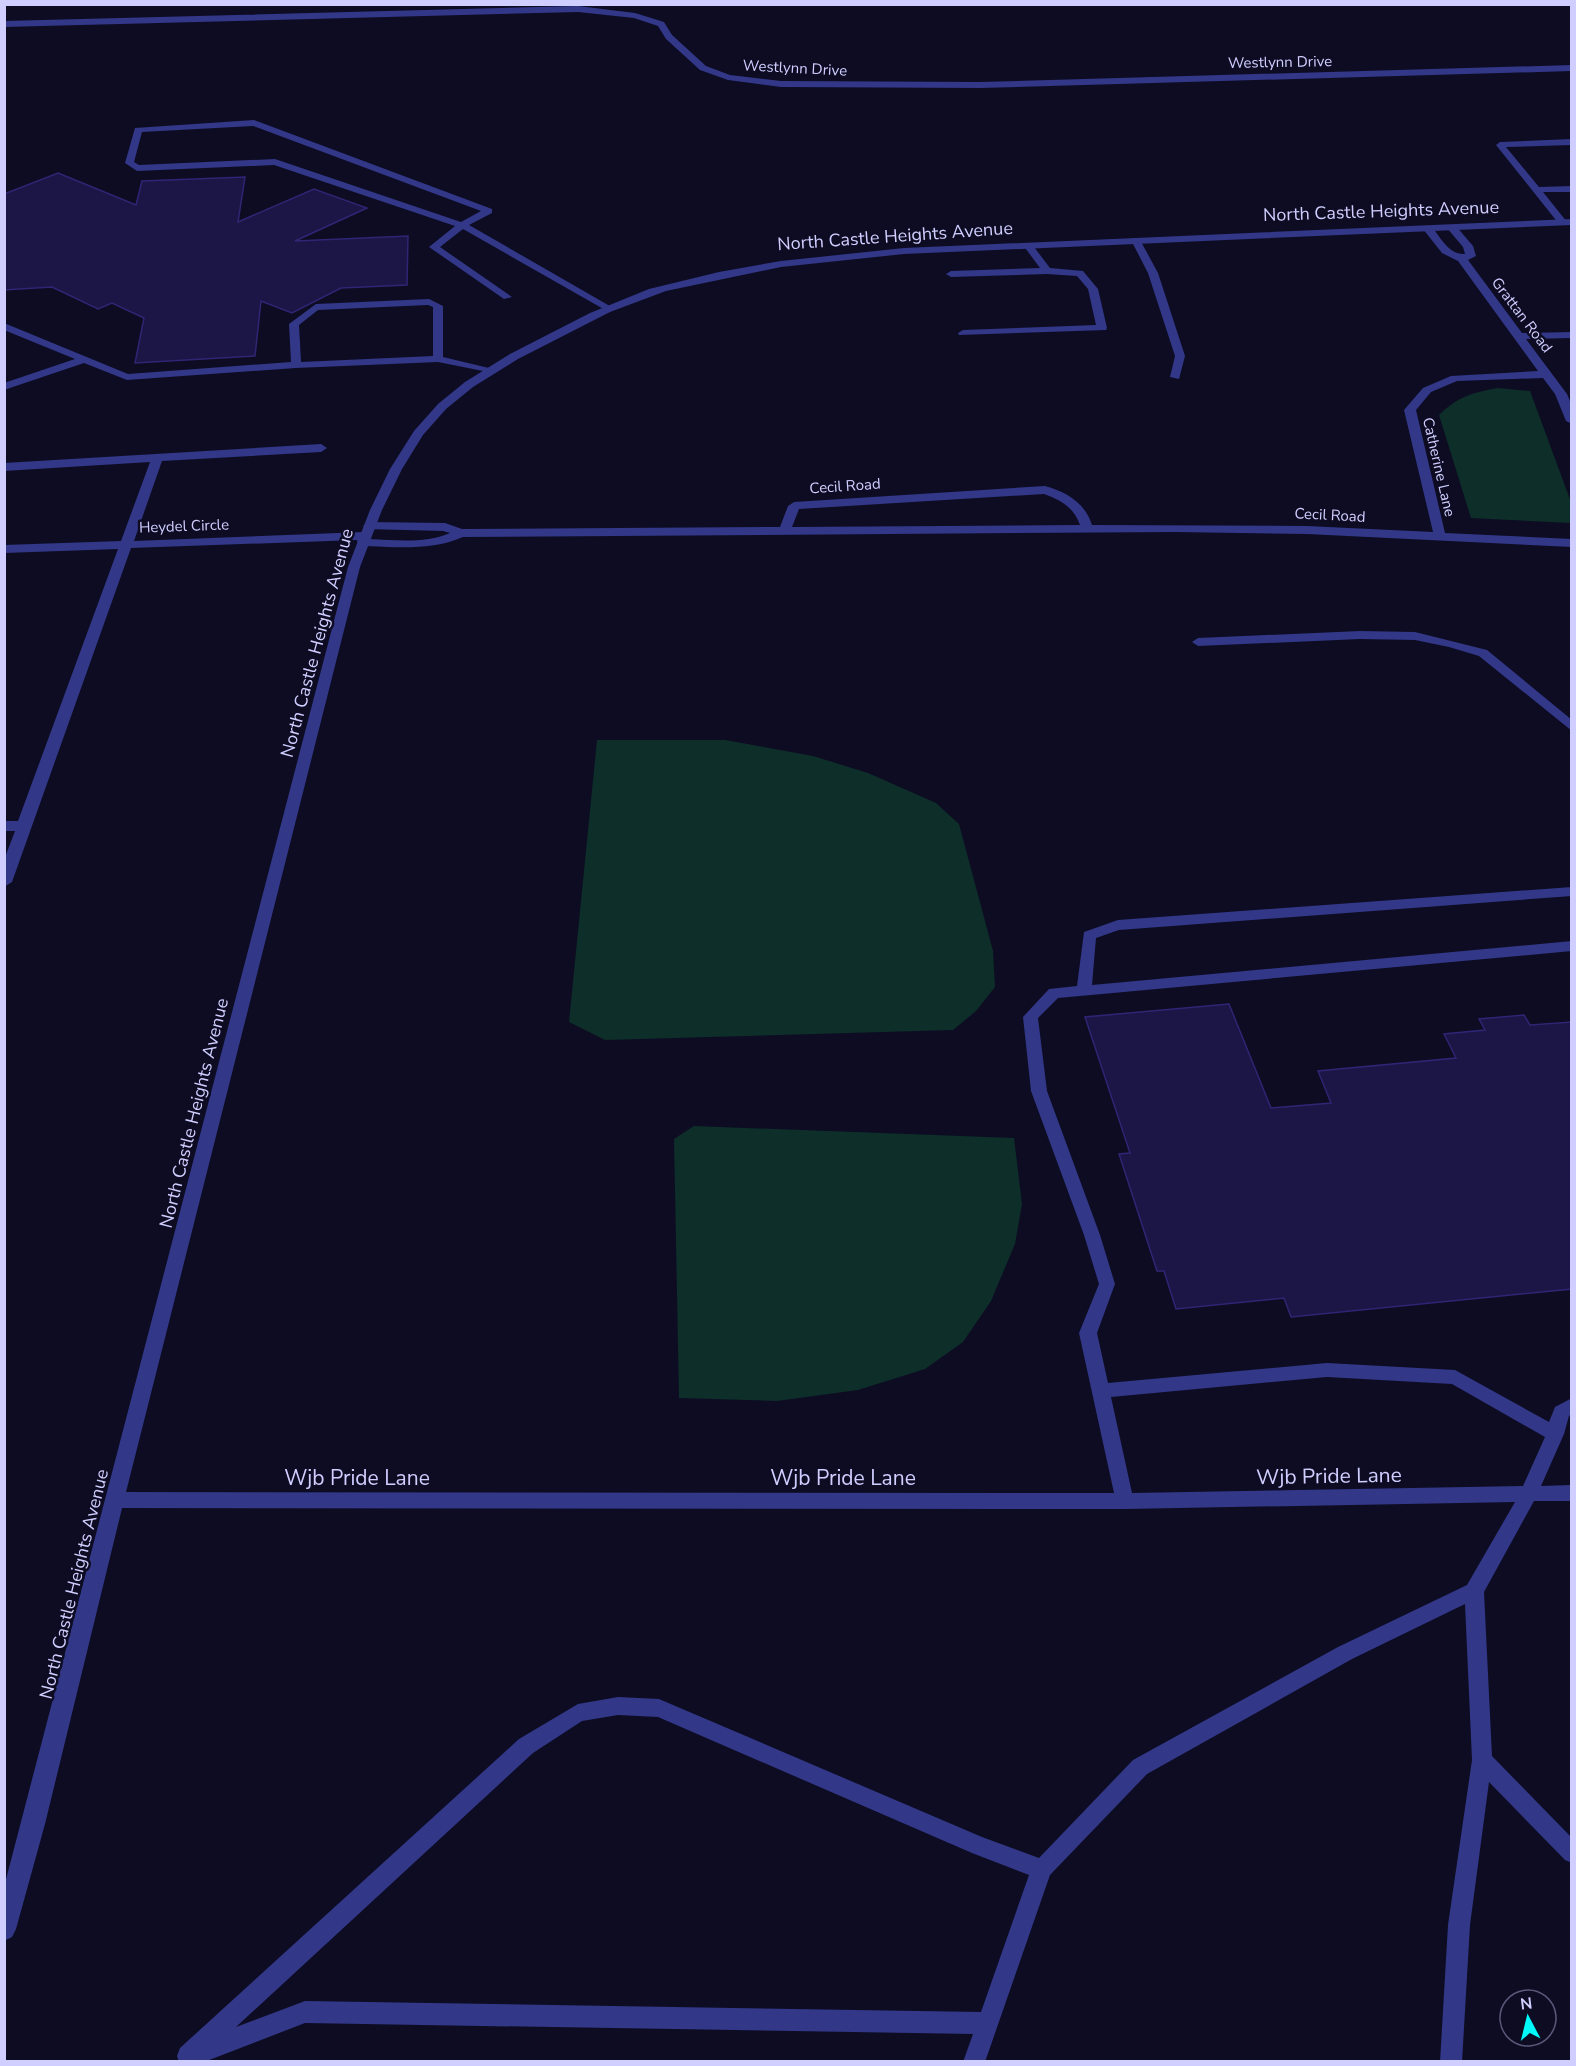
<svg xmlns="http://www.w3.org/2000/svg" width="1576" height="2066" viewBox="0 0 1576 2066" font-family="'Nunito Sans',sans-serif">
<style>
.green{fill:#0e2e2a}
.building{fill:#1b1646;stroke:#2e2674;stroke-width:1.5}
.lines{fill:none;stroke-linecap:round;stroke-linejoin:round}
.service{fill:#323787;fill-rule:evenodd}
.minor{fill:#323787;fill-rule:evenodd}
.tertiary{fill:#323787;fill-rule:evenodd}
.labels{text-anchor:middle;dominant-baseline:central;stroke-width:5;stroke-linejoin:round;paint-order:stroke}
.far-street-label{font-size:15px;fill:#cfceff;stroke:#0d0c23}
.street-label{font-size:18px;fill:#cfceff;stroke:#0d0c23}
.near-street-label{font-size:21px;fill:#cfceff;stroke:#0d0c23}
</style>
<rect width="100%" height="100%" fill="#0d0c23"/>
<!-- green -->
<g class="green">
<path d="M1498,388L1530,391L1571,502V523L1471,518L1439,415C1457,397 1474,392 1498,388Z"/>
<path d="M597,740H725L813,756L868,773L936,803L959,824L993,951L995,987L976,1011L953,1030L605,1040L569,1022Z"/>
<path d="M694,1126L1014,1138L1022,1204L1015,1244L991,1301L963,1342L925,1369L858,1390L777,1401L679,1398L674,1139Z"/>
</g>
<!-- building -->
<g class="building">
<path d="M58,173L136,205L142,181L245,177L238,222L314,189L367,208L295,241L408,236L407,285L341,288L292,313L261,301L255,356L135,363L144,318L112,303L98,309L52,287L4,290V194Z"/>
<path d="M1229,1004L1271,1108L1331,1103L1318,1071L1456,1058L1444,1034L1485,1030L1479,1019L1524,1015L1530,1025L1572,1022V1289L1291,1317L1284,1298L1176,1309L1164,1271H1157L1119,1154L1130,1153L1085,1017Z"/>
</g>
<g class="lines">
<!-- service -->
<g class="service">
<path d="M254,120L492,209V213L469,225L615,309L607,311L463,229L440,247L512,297L504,299L429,247L455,226L274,165L137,171L125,163L135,128ZM253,126L481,211L461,222L275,159L139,165L134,162L142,132Z"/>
<path d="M1572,139V145L1506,147L1539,187L1572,186V192H1543L1567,222L1562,225L1559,224L1496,145L1500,142Z"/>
<path d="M1133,238H1139L1158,273L1185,356L1179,379L1170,377L1175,356L1148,273L1131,240Z"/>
<path d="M1025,243H1031L1050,268L1083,271L1098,289L1107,328L1106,330L959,335L958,333L963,330L1096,325L1088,289L1077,276L1047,274L951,277L946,274L951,271L1040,268L1023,245Z"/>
<path d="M429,299L443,306V357L493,369V373L438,362L296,368L127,380L84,363L4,390V383L75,359L4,330V323L128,374L291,362L289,324L316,304ZM428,305L433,307V356L301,362L299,325L318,310Z"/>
<path d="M1360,631L1415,632L1487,650L1572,720V731L1479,656L1449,647L1415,640L1360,639L1198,646L1192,642L1198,638Z"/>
<path d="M1572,887V896L1119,930L1096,938L1092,985L1572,941V951L1058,998L1038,1018L1047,1091L1100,1235L1115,1284L1097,1333L1108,1383L1327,1363L1455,1370L1549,1422L1555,1407L1572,1398V1414L1569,1416L1564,1434L1541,1486L1572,1485V1501H1534L1484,1592L1492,1756L1572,1838V1863L1565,1860L1489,1782L1470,1925L1462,2062H1440L1448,1925L1472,1760L1465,1604L1352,1659L1147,1774L1050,1875L985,2062H963L973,2034L305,2023L204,2062H179L177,2056L180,2048L519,1739L578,1704L618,1697L659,1699L982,1837L1039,1858L1133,1760L1338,1647L1467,1585L1515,1502L1125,1509L114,1508L108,1506L105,1500L108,1494L114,1492L1114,1493L1079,1333L1099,1284L1084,1235L1031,1091L1023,1017L1049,989L1077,986L1084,932L1118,920ZM1327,1377L1452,1384L1545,1437L1523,1486L1132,1493L1111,1397ZM618,1715L658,1717L972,1853L1029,1875L981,2012L305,2001L236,2027L533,1753L582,1721Z"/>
</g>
<!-- minor -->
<g class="minor">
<path d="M578,6L635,13L664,22L672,35L706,66L730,75L781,81L980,82L1572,65V71L980,88L781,87L728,80L700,70L666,39L658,26L634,18L578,12L4,27V21Z"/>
<path d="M1452,225L1456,226L1473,246L1476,256L1468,260L1522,333L1572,332V338L1526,339L1567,394L1572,406V424L1566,421L1555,394L1543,378L1457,381L1431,392L1416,410L1445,533L1572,539V547L1307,534L1175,532L463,537C431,551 396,547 362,546L358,545L357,540L131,548L12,882L4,887V860L15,831H4V821H18L118,549L4,553V545L121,541L150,462L4,471V463L321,444L327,448L321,452L162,461L134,541L364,532L368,533L369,539C395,540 425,544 450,533L443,531L365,529L363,526L369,522L445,523L462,529L780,527L788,506L794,502L1045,486C1067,492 1085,503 1092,525L1307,526L1433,532L1404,410L1423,388L1451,376L1538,371L1458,261L1442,253L1423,229L1432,227C1441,238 1449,255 1465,254L1463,247L1447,228ZM1044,494C1060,500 1074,507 1080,525L792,527L799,509Z"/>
</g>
<!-- tertiary -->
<path class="tertiary" d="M1572,219V225L904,254L781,267L666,291L610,312L518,359L473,387L446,409L423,435L402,469L382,510L360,567L124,1500L45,1824L16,1929L12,1937L4,1941V1887L348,567L370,510L390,469L414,431L438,404L465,382L510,354L590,313L649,289L719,272L781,261L904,248Z"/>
</g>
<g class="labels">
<!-- far-street labels -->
<g class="far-street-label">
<text transform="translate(1280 62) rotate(-1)">Westlynn Drive</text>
<text transform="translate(795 68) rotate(3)">Westlynn Drive</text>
<text transform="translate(1522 315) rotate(53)">Grattan Road</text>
<text transform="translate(1439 467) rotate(77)">Catherine Lane</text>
<text transform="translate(845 486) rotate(-4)">Cecil Road</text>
<text transform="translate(1330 515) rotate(3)">Cecil Road</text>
<text transform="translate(184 526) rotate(-2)">Heydel Circle</text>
</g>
<!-- street labels -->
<g class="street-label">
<text transform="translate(1381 211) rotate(-2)">North Castle Heights Avenue</text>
<text transform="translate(895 236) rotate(-4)">North Castle Heights Avenue</text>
<text transform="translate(317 643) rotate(-75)">North Castle Heights Avenue</text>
<text transform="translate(194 1113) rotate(-76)">North Castle Heights Avenue</text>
<text transform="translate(74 1584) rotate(-76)">North Castle Heights Avenue</text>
</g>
<!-- near-street labels -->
<g class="near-street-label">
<text transform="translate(1329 1476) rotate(-1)">Wjb Pride Lane</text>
<text x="357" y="1478">Wjb Pride Lane</text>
<text x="843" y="1478">Wjb Pride Lane</text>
</g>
</g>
<!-- border -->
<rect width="1576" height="2066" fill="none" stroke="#cfceff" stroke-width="12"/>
<!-- north arrow -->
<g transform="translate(1528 2018) rotate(353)"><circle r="28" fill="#0d0c23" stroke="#5b5a7b" stroke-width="1.5"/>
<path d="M0-4.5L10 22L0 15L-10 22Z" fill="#00f8f9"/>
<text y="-9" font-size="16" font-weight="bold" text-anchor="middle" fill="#cfceff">N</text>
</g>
</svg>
